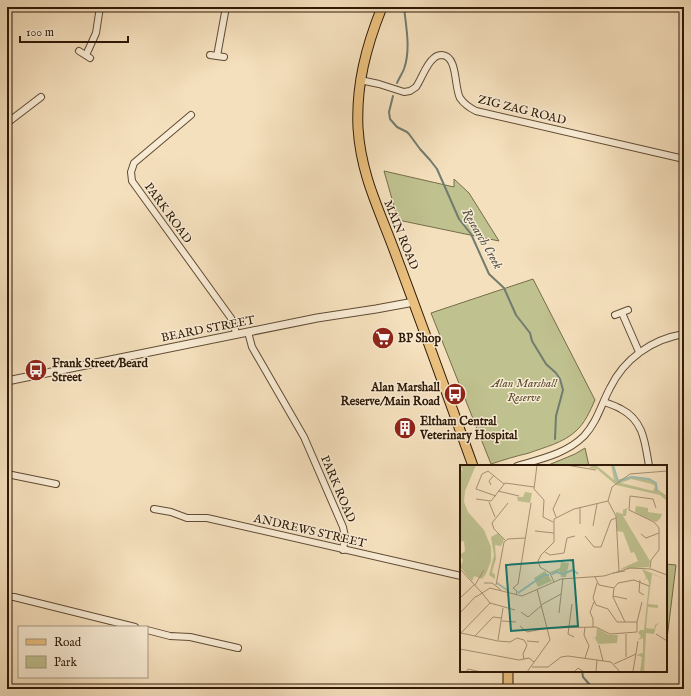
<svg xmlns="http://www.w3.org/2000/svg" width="691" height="696" viewBox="0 0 691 696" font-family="'IM FELL English',serif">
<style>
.green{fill:#bfc18f;stroke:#776d4b}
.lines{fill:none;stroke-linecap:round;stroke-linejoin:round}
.stream{stroke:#717b6f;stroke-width:2}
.minor-casing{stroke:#604b34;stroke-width:8}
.tertiary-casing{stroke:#604b34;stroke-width:9}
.primary-casing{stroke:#2f1907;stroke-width:11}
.minor{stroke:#f8ebd4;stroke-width:6}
.tertiary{stroke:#f8ebd4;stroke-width:7}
.primary{stroke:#eac07e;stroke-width:9}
.labels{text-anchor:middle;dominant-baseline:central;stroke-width:3;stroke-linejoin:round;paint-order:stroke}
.street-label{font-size:12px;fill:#2f1907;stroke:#f8ebd4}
.poi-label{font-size:12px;font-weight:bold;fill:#2f1907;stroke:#f8ebd4;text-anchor:start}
.park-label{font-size:12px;font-style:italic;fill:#5a4b30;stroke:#f8ebd4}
.water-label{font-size:13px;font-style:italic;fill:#565244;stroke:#f8ebd4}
.inset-river{fill:none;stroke:#9dbdb5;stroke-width:2}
.inset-road{fill:none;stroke:#a69074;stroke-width:1}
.view{fill:#0f766e;fill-opacity:0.15;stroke:#0f766e;stroke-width:2}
.inset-edge{fill:none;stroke:#2f1907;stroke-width:2}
</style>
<rect width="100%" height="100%" fill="#f5e0bd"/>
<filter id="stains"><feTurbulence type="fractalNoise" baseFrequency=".005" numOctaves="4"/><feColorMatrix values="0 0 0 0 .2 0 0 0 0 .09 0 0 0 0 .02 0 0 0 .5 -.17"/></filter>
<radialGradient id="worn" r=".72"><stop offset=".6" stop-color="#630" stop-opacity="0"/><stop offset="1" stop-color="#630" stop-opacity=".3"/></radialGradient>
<!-- green -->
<g class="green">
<path d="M384,171L454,187V179L469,193L499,241L398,220Z"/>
<path d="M533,279L595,400C590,411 585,423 576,431C563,443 545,447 529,453C516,456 503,460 491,464L431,313Z"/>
<path d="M585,448L589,466H546L575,454Z"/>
<path d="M666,564L676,565L666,647Z"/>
</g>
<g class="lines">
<!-- stream -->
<g class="stream">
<path d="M397,83C399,78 402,74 404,69C411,49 406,27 404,7"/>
<path d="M393,96L389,112L390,119L397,127L407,132L409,134L420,149L430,160L437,169L459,219L471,234L489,274L504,288L516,315L530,333L532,341L546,364L556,373L560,379L563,390L556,416L555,439"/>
<path d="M582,671L583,677L590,685L589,689"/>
</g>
<!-- minor casing -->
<g class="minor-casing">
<g id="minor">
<path d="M79,51L90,58"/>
<path d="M86,55L96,33L100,7"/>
<path d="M210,55L224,57"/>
<path d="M217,56L226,7"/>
<path d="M360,80L379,84L404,92L410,91L416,87C422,78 426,64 434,58C436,56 439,55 442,55C458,56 454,87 460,98C464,104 470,108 476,111L684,159"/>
<path d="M191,115L134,163L131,172L132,181L231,318L234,324L236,334"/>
<path d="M7,123L41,97"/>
<path d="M622,313L639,352"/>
<path d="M615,315L628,310"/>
<path d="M248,332L252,347L304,437L343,527L345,537L343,550"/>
<path d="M604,402C610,404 616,406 621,409C644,421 645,443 649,466"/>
<path d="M517,466C540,459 566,454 584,436C597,422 601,405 610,388C624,359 652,339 684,334"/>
<path d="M7,474L56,484"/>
<path d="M154,509L171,512L187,518H207L461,576"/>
<path d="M7,597H14L135,627"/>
<path d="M147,630L170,636L190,637L238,648"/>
</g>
</g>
<!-- tertiary casing -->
<g class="tertiary-casing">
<path id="tertiary" d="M7,381L317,318L376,309L414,302"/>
</g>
<!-- primary casing -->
<g class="primary-casing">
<g id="primary">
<path d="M382,7C366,47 356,85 358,128C361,177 381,213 397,258C423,327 448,397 473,466"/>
<path d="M508,689V671"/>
</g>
</g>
<!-- minor -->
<use href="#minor" class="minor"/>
<!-- tertiary -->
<use href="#tertiary" class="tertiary"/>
<!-- primary -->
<use href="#primary" class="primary"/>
</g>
<!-- icons -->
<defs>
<g id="supermarket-disc" transform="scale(1.15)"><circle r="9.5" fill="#8f2418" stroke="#f8ebd4"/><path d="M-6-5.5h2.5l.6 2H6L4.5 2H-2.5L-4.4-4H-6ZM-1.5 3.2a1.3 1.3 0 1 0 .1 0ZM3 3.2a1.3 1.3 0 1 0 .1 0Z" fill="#fff"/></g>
<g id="bus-disc" transform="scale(1.15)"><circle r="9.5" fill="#8f2418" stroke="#f8ebd4"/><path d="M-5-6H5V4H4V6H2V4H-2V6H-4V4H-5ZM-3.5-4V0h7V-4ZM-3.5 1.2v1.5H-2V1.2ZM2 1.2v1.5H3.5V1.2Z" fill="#fff"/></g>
<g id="building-disc" transform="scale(1.15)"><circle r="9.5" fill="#8f2418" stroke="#f8ebd4"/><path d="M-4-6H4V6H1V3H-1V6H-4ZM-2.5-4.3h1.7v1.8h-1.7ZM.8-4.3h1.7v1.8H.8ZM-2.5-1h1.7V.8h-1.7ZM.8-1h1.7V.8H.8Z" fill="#fff"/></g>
</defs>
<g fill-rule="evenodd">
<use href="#supermarket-disc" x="383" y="338"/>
<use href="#bus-disc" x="36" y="370"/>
<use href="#bus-disc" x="455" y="394"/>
<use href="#building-disc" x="405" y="428"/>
</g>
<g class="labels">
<!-- street labels -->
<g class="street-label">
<text transform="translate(522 110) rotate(14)">ZIG ZAG ROAD</text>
<text transform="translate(168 213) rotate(54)">PARK ROAD</text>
<text transform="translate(401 235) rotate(68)">MAIN ROAD</text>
<text transform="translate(208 329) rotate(-11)">BEARD STREET</text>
<text transform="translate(338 489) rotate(67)">PARK ROAD</text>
<text transform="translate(310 531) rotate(13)">ANDREWS STREET</text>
</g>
<!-- poi labels -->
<g class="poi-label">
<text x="398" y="338">BP Shop</text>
<text x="52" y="363">Frank Street/Beard<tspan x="52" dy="14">Street</tspan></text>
<text x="440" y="387" text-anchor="end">Alan Marshall<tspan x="440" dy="14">Reserve/Main Road</tspan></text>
<text x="420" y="421">Eltham Central<tspan x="420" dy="14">Veterinary Hospital</tspan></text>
</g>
<!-- park labels -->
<g class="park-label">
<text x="524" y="383">Alan Marshall<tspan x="524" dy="14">Reserve</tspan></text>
</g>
<!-- water labels -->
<g class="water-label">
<text transform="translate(482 239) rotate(60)">Research Creek</text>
</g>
</g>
<!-- overview -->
<g transform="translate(460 465)">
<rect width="207" height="207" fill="#f5e0bd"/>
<path d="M0,0H16L5,26L4,37L8,47L24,65L31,82V96L26,109L22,114L14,111L12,116L0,102L3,95L0,90L5,86L4,76L0,77V4L3,6ZM132,0H136L154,15L151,0H154L158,15L171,11L191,14L196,18L197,24L207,31V36L200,30L156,20L137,4L129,3ZM171,14L192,19L195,21L193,26L161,18ZM65,27L72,28L70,38L58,36L57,32H63ZM176,41L188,43V47L202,49L200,54L196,57L184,52L175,47ZM167,43L166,51H163L190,96L189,102L160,104L178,96L174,87L171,88L163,67L157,66L156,47L163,49V45ZM38,68L44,75L41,81L35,80L36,94L32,107L35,110V114L29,110L34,90L31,72ZM101,97L109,98L106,112H101L100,106L92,110L90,107L100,103ZM182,104L207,115L192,109L188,139L198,140V143L188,142L186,163L194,164L195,160L200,157L196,161L194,169L186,168L184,207H180L182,192L176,190L183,188V173L178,175L181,171L178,168L180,165H184L189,118L187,113L184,116L186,112ZM85,106L92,116L78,122L74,113ZM137,163L149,170H158L157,178L138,179L135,173L132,174L136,172Z" fill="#bfc18f" fill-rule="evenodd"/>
<path class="inset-river" d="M153,0L158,16L172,12L189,14L196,18L197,26M92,109L96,107L103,109L113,105L118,109M37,118L47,125M58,128L84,110H89"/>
<path class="inset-road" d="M77,0L74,24L84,35L83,52L93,57M106,0L136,5M31,20L29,16L34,10M38,26L59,31M36,31L16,24L22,9L28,6L44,19M16,34L31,36L45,18L74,22M148,36L152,22L170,9L207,6M148,36L156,51L159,106M29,37L35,52M96,52L93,44L100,29M120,59V42M133,61L137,39M75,66L94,68M181,69L186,73L199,68M125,71L134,82H141L151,55L156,53M45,75L34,64L32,58L48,38M85,87L90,90L104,88L107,73L115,71M190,103L191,95L199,85V63L194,57L169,45L170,31L193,34L196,43M0,104L22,128M153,108L165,106M135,112L139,120L154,123M180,115L179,127L184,130M94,117L90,108L80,102L78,96L81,90L94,77V54L114,44L148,36M24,118H32L41,125M15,120L24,105M36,120L44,77L48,74L65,73M22,128L30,138L55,145M56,130L57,126L53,123L58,119L71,38M153,131L167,134M16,132L30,123L62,131L101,114L144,111L170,103L191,104L207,110M0,133L14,120M112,139L108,169L114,172M81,140L101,129M61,147L68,152L81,141M0,148L16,131M99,148L103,113M42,156L56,157M165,157L153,132L154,123L158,118L174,115L189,121M177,157L182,137M60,161L67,167L88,163M125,162L124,170L129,181L125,193M133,162V154L130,147L134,137M88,163L136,162L150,169L177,167V157H157L148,144L136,140L133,133L137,118M1,168L38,176M0,169L30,138M166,169V192M196,169L207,176M15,171L33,152L41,153M38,175L43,143M38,176L50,177L57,173L64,175L67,180L63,189L64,194M67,176L79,177M139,180L143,196M0,184L59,195L69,193L74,197M154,199L176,189M72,202H88L101,192L108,191L151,197L160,207M173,206L178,176M6,207L8,204L21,207M67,207L90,175L77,124M114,207L118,203L124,207M136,207L137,195"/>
<path class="view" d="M113,95L118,161L51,166L46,100Z"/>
<rect width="207" height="207" class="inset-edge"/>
</g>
<!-- margin -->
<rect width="691" height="696" fill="none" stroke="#f5e0bd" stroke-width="24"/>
<rect x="8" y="8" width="675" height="680" fill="none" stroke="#2f1907" stroke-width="2"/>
<rect x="12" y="12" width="667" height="672" fill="none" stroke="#2f1907"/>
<!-- legend -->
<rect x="18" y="626" width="130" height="52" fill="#f8ebd4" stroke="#a89782"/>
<rect x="26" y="639" width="20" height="6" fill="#eac07e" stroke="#a89782"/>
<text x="54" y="646" font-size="12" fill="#2f1907">Road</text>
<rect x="26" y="656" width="20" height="12" fill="#bfc18f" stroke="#a89782"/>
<text x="54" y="666" font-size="12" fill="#2f1907">Park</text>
<!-- scale -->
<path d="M20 36v6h108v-6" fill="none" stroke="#2f1907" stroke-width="2"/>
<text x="26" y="36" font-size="12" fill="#2f1907" stroke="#f8ebd4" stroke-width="3" paint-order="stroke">100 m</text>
<rect width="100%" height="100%" filter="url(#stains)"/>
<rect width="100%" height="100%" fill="url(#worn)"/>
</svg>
